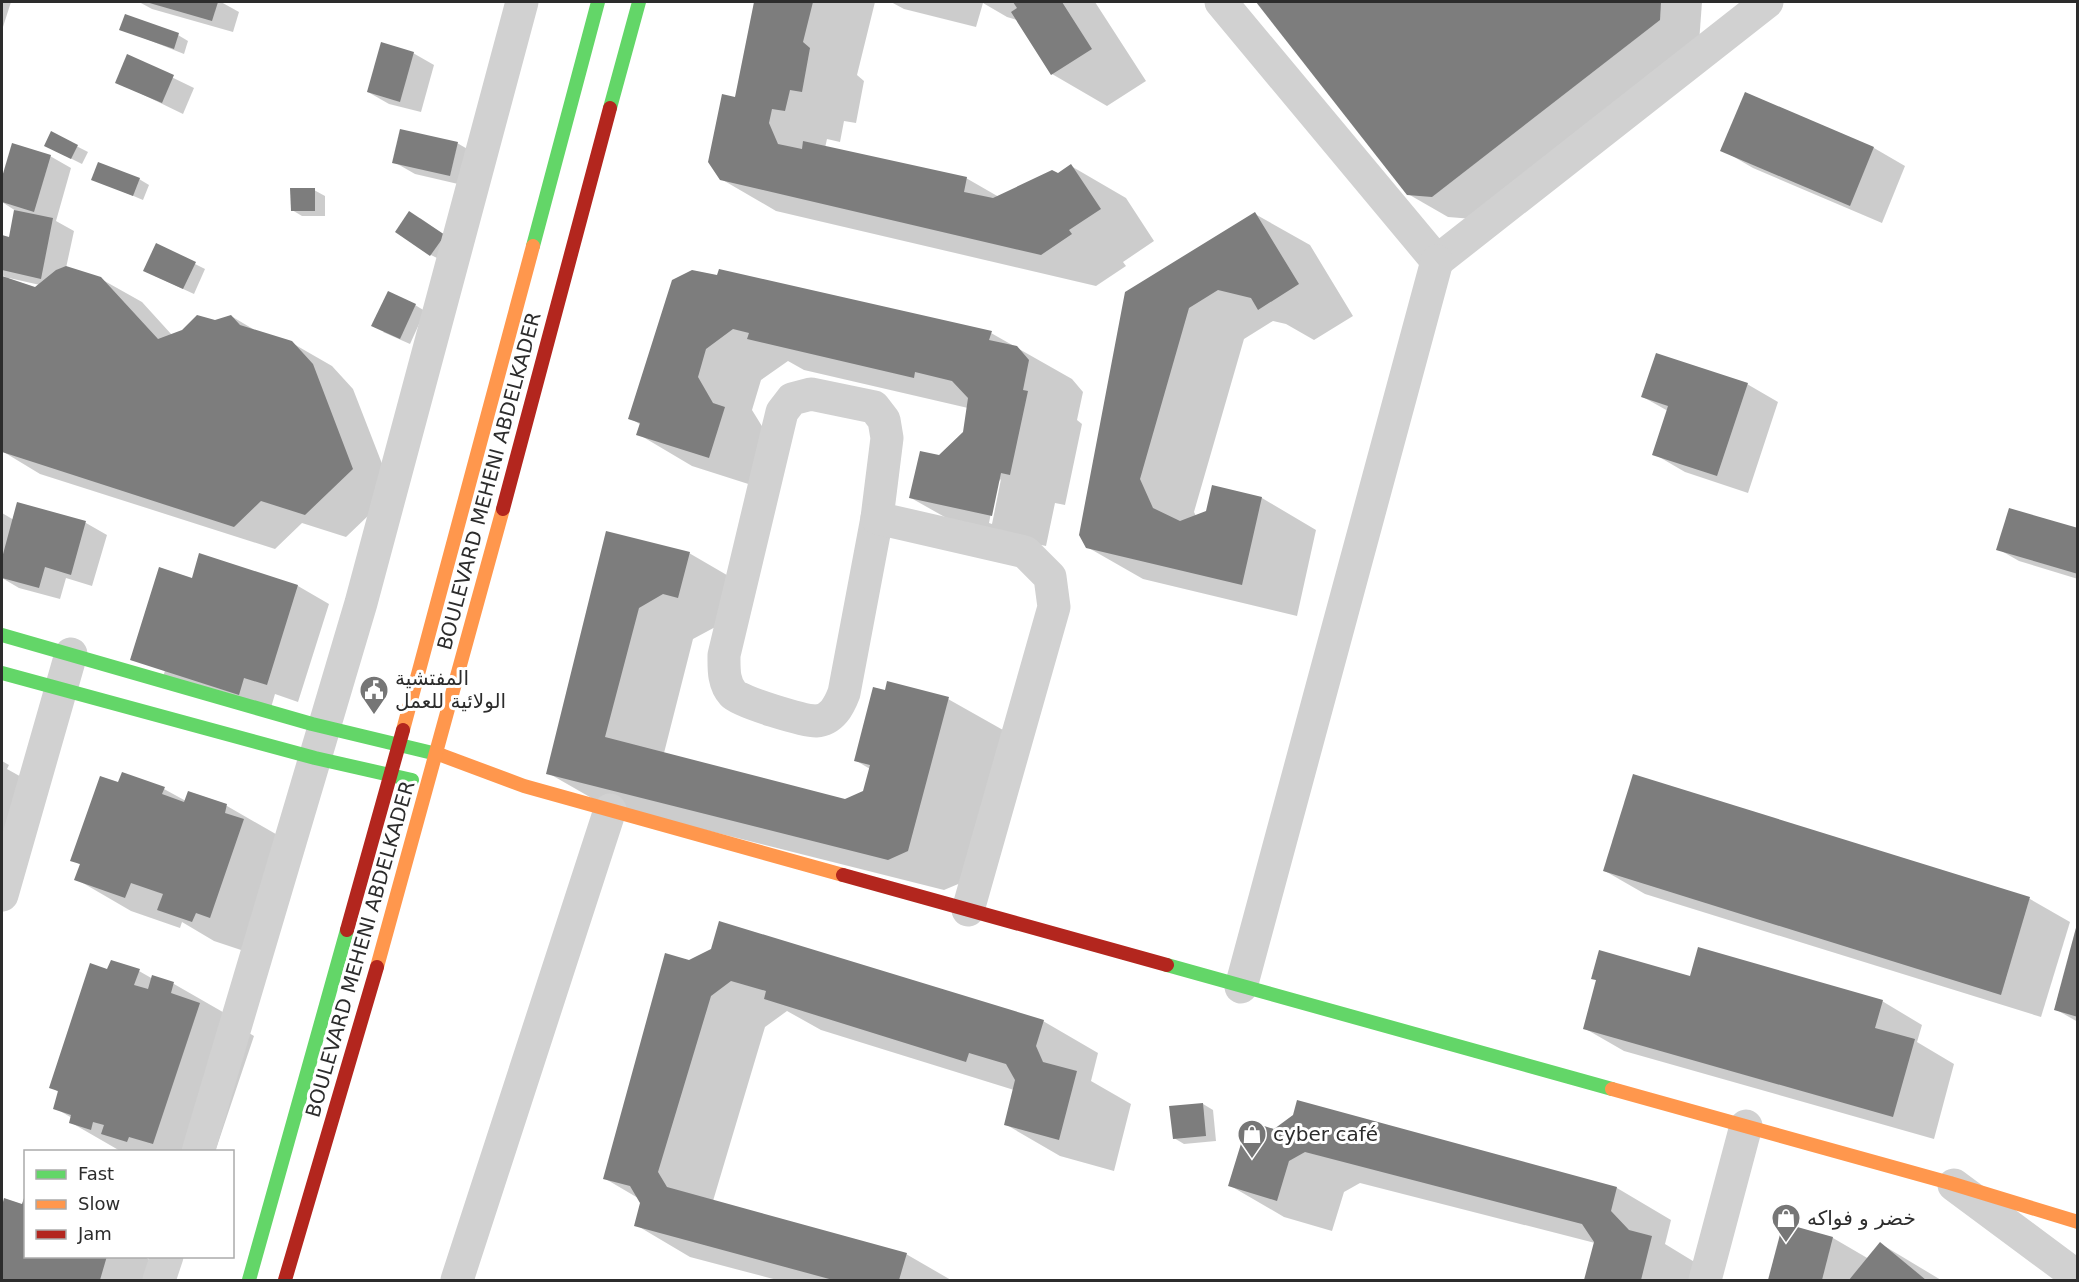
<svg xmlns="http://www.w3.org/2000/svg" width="2079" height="1282" viewBox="0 0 2079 1282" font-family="'DejaVu Sans','Noto Sans Arabic',sans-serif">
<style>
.shadow{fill:#0003;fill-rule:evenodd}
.building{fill:#7d7d7d}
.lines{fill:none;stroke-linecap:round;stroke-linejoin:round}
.street{stroke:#d1d1d1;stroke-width:33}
.fast{stroke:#63d668;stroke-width:14}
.slow{stroke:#ff974d;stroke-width:14}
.jam{stroke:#b3261e;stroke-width:14}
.labels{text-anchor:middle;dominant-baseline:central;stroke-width:6;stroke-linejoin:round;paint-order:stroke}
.street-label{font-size:20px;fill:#2c2c2c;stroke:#fff}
.poi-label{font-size:20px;fill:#2c2c2c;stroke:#fff;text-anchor:start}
</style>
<rect width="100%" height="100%" fill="#fff"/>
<!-- shadow -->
<g class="shadow">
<path d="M2,2H11L2,30Z"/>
<path d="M139,2H221L239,12L233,32L152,9Z"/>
<path d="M756,2H875L857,75L864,81L856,123L844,121L840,142L827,139L825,148L966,178L999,197L1059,175L1071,166L1126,198L1154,241L1123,262L1126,266L1096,286L776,211L721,179Z"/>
<path d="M891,2H1095L1146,81L1107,106L1052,74L1017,20L1007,17L983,3L976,27L904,9Z"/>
<path d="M1258,2H1702L1699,43L1473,219L1448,217L1408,194Z"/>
<path d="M121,29L178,35L188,41L184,54Z"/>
<path d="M413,53L434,65L421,112L389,104L368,92Z"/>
<path d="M128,56L194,88L183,114L117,82Z"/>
<path d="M1745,94L1874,148L1905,166L1882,223L1753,168L1722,150Z"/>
<path d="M51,133L88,152L82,164L56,151Z"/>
<path d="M457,143L478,155L471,187L415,174L394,162Z"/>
<path d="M13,145L50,156L71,168L56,221L74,231L66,268L101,279L142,302L172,335L231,316L258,332L292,343L332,366L353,389L393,492L346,537L302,523L275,549L40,474L2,451V278H7L2,275V237L10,239L16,211L2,202V182ZM9,278L40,285L35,289L8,280Z"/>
<path d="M93,179H139L149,185L143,200Z"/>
<path d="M314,190L325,196V216H302L292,210Z"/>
<path d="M1255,214L1310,245L1353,316L1314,340L1286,324L1273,321L1244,339L1194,512L1196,516L1207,512L1213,487L1262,498L1316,530L1297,616L1143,579L1087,547L1127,293Z"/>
<path d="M420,218L454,242L441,260L431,255Z"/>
<path d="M195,264L205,269L194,294L155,276Z"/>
<path d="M673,281L991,333L1072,379L1083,392L1077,420L1082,424L1065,505L1055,503L1046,546L966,529L911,498L939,456L965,433L968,408L804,370L788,361L761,380L752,410L765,431L764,489L692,466L638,434L641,425L630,418ZM1001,479L992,524L989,523L997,483Z"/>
<path d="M415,305L425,311L410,344L383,332Z"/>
<path d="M1747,384L1778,402L1748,493L1685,472L1654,454L1668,411L1643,397Z"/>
<path d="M18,504L86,523L107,535L92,586L66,578L60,599L19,588L2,578V513L14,520Z"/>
<path d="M2078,529V579L2019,561L1998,549Z"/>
<path d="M607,532L689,553L744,585L719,625L693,639L664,753L845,801L864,792L870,769L855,760L886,692L948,699L1003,730L963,882L944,890L602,804L548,773Z"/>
<path d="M193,579L298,586L329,604L298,702L275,694L270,711L163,677Z"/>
<path d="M2,761L9,765L7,769L25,779L2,848Z"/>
<path d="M1634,776L2030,899L2070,922L2041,1017L1645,894L1605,871Z"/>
<path d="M119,784L164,789L186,801L188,793L227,806L281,837L247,952L214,941L182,922L180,928L131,911L76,879L81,865L72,860Z"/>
<path d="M2078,928V1022L2055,1009Z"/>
<path d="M689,961L1043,1021L1098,1053L1091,1081L1131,1104L1114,1171L1060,1156L1005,1124L1014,1090L821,1030L787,1011L765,1027L713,1201L906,1254L951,1280H777L690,1257L636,1225L641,1203L638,1198L604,1178Z"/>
<path d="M108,971H139L153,979L174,984L228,1015L227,1020L254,1036L215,1152H122L70,1122L72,1118L55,1108L60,1093L51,1087Z"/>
<path d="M1593,978H1691L1882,1001L1922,1025L1917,1042L1954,1064L1934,1139L1624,1051L1584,1028L1598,981Z"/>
<path d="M1298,1102L1617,1188L1671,1220L1665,1244L1706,1269L1703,1280H1586L1595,1243L1360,1183L1344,1192L1332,1231L1284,1217L1229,1185L1274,1131L1294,1116Z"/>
<path d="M1203,1104L1213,1110L1216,1141L1184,1144L1174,1138Z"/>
<path d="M26,1199V1256H143L168,1271L164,1280H2V1211L5,1200L23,1206Z"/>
<path d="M1784,1225L1833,1238L1869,1259L1881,1244L1941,1280H1769Z"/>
</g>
<!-- building -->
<g class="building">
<path d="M146,2H218L212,21Z"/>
<path d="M754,2H813L803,42L810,48L802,92L790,90L785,111L772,109L769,123L778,144L802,149L803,141L967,177L964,192L993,198L1052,170L1058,173L1071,164L1101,209L1069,230L1072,234L1041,255L720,180L708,162L722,94L735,97Z"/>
<path d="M1013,2H1062L1092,49L1051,75L1011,12L1017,8Z"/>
<path d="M1256,2H1661L1660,20L1432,197L1407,195Z"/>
<path d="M125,14L179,33L174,49L119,30Z"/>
<path d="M381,42L414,52L400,102L367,92Z"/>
<path d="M127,54L174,75L162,103L115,83Z"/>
<path d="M1745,92L1874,147L1850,206L1720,151Z"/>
<path d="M400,129L458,142L450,176L392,163Z"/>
<path d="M51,131L78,145L71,159L44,146Z"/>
<path d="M12,143L51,155L34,212L2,202V177Z"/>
<path d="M98,162L140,178L133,196L91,180Z"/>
<path d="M290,188H315V211H291Z"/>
<path d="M14,210L53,218L41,279L2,270V235L9,237Z"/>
<path d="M409,211L445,235L430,256L395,232Z"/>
<path d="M1255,212L1299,284L1258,310L1251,298L1218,290L1189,308L1140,479L1153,508L1180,521L1206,511L1212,485L1262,497L1242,585L1086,548L1079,535L1125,292Z"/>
<path d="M156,243L196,262L183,289L143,271Z"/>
<path d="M66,266L101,277L158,339L182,330L197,315L215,320L231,315L240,325L292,341L313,364L353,469L305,515L261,501L234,527L2,452V276L35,287L56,270Z"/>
<path d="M719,269L992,331L989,340L1017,346L1029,360L1023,390L1028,391L1010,475L1001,473L992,516L909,498L920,451L939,455L963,432L968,398L952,381L915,372L914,378L747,339L749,333L733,329L706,349L698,377L713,403L725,407L709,458L636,435L640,423L628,419L672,280L692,270L717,275Z"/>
<path d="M388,291L416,304L400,339L371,326Z"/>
<path d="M1656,353L1748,383L1717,476L1652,455L1668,406L1641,397Z"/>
<path d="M17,502L86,521L71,575L45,567L39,588L2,578V558Z"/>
<path d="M2009,508L2078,528V574L1996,550Z"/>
<path d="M606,531L690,552L678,598L663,594L639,608L605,737L845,799L863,791L870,765L854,761L873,687L885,690L887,681L949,697L908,851L888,860L546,774Z"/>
<path d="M199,553L298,585L267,685L244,678L239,695L130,660L159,567L192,578Z"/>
<path d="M122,772L165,787L162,794L184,802L188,791L227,804L225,813L244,819L210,918L196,913L192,922L157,910L163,894L131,883L125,898L74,880L80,864L70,861L100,776L118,782Z"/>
<path d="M1633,774L2030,897L2001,995L1603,871Z"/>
<path d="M719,921L1044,1020L1036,1046L1043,1062L1077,1071L1059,1140L1004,1125L1015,1080L1006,1064L969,1053L966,1062L764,999L766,991L731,981L711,996L658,1172L667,1187L907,1253L899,1280H833L634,1226L640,1203L630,1186L603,1179L665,953L689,960L711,949Z"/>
<path d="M2077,924L2078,925V1017L2054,1010Z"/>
<path d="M1698,947L1883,1000L1875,1028L1915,1039L1893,1117L1583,1029L1596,980L1591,979L1599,950L1690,976Z"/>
<path d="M111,960L140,969L134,985L148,989L152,975L174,982L171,993L200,1003L153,1144L129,1137L127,1142L101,1134L104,1125L93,1122L91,1130L69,1123L71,1115L53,1109L58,1091L49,1088L90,963L107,969Z"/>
<path d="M1297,1100L1617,1187L1611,1211L1629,1230L1652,1236L1641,1280H1584L1594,1242L1582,1224L1305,1152L1289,1161L1277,1201L1228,1186L1248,1121L1274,1129L1293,1115Z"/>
<path d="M1203,1103L1206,1136L1173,1139L1169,1106Z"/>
<path d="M25,1195L26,1256H107L100,1280H2V1206L4,1198L22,1204Z"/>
<path d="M1783,1223L1833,1237L1822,1280H1768Z"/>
<path d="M1880,1242L1926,1280H1849Z"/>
</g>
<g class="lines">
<!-- street -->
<g class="street">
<path d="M1221,2L1437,261L1767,2"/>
<path d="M811,394L874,407L884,420L887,438L877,518L844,693C839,706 832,720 816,721C804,721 740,702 733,694C723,683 724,668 724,655L782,412L792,399Z"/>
<path d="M877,518L1025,552L1050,577L1054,607L968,910"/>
<path d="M2,895L71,654"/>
<path d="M1241,987L1437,261"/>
<path d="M198,1152L361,603L522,2"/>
<path d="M1954,1185L2078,1277"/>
<path d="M159,1280L167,1256"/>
<path d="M457,1280L610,810"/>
<path d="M1705,1280L1746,1126"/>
</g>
<!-- fast -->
<g class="fast">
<path d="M610,108L639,2"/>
<path d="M533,246L598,2"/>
<path d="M2,635L312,724L441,755"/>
<path d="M2,673L315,758L412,780"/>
<path d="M1167,965L1612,1089"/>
<path d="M249,1280L347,930"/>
</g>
<!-- slow -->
<g class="slow">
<path d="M403,730L533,246"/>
<path d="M441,755L524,786L843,875"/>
<path d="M377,967L503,509"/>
<path d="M1612,1089L1950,1183L2078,1222"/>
</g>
<!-- jam -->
<g class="jam">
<path d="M503,509L610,108"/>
<path d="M843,875L1167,965"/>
<path d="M347,930L403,730"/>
<path d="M285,1280L377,967"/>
</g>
</g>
<!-- icons -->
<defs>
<g id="civic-pin" transform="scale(1.5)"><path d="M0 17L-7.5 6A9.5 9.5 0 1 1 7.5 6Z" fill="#767676" stroke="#fff"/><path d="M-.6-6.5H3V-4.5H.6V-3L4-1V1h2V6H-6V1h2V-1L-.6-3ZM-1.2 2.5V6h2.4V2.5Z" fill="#fff"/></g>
<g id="shop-pin" transform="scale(1.5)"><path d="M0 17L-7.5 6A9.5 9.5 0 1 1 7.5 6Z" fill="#767676" stroke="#fff"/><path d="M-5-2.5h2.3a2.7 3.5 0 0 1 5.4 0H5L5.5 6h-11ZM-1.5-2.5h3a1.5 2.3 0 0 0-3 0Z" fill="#fff"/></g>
</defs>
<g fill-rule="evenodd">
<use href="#civic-pin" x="374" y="690"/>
<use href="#shop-pin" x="1252" y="1134"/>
<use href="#shop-pin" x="1786" y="1218"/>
</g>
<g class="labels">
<!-- street labels -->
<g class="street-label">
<text transform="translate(489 481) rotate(-75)">BOULEVARD MEHENI ABDELKADER</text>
<text transform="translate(360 949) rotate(-74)">BOULEVARD MEHENI ABDELKADER</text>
</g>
<!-- poi labels -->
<g class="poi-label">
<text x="395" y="678">المفتشية<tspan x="395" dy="23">الولائية للعمل</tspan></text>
<text x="1273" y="1134">cyber café</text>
<text x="1807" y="1218">خضر و فواكه</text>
</g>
</g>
<!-- border -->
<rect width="2079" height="1282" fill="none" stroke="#2c2c2c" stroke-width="6"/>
<!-- legend -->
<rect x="24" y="1150" width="210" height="108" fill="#ffffff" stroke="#ababab" stroke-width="1.5"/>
<rect x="36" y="1170" width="30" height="9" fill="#63d668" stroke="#ababab" stroke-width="1.5"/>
<text x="78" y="1180" font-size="18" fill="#2c2c2c">Fast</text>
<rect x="36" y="1200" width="30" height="9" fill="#ff974d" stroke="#ababab" stroke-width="1.5"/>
<text x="78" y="1210" font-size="18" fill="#2c2c2c">Slow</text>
<rect x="36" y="1230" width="30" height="9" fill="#b3261e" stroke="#ababab" stroke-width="1.5"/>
<text x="78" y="1240" font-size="18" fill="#2c2c2c">Jam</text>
</svg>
